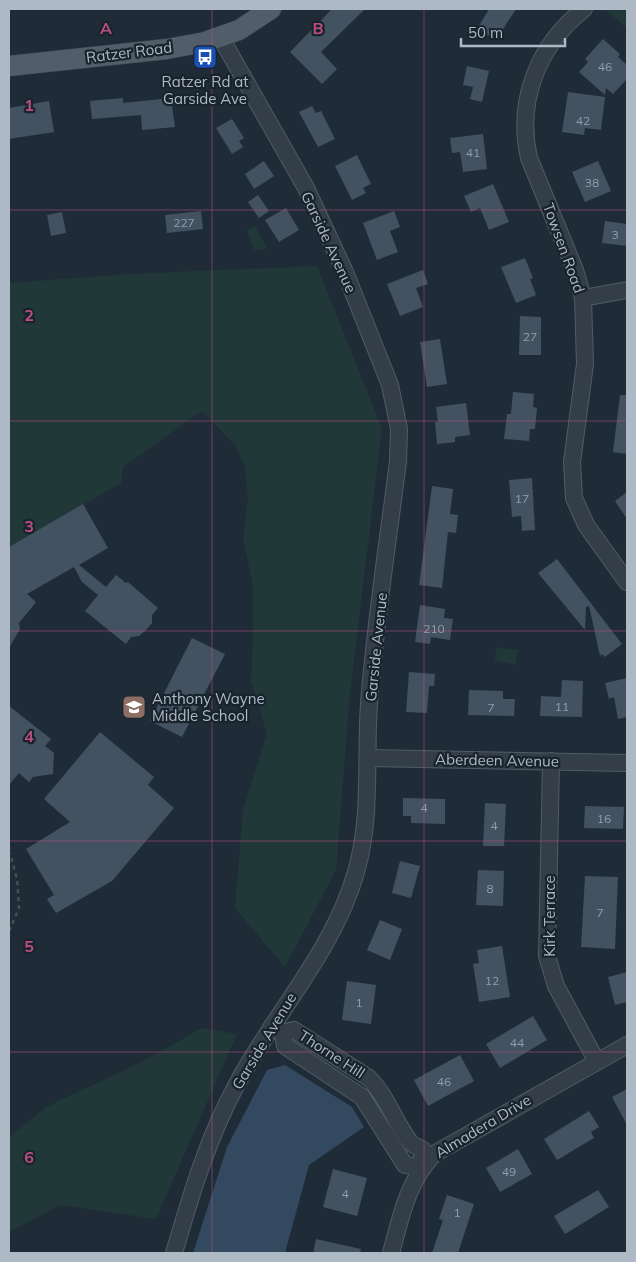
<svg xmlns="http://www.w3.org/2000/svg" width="636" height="1262" viewBox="0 0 636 1262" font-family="Mulish,sans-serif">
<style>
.green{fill:#213839}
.water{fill:#324960}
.building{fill:#425260}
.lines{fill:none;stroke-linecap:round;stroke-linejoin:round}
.minor-casing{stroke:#505c66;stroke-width:18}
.major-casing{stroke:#3c4752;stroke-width:21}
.path{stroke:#3c5453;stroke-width:2.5;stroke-dasharray:4 4;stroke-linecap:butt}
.minor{stroke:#333e48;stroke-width:16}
.major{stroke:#515d69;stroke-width:20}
.grid{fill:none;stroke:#bb5080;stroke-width:1;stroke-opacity:0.55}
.labels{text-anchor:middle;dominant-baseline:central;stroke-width:4.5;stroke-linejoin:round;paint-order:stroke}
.number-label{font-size:12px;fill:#929fac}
.street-label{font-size:15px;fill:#adb9c5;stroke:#19232d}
.poi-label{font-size:15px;fill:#adb9c5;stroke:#19232d}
.grid-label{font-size:16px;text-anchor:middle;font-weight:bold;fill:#bb5080;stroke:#19232d;stroke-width:4.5;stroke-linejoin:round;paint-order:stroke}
</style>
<rect width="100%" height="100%" fill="#1f2c38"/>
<!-- green -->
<g class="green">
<path d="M604,9H627V28Z"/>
<path d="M255,226L267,249L254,250L247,230Z"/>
<path d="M317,266L382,429L350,692L336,870L285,967L235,908L243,810L267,734L251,680L253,639V585L243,538L248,497L245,468L236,446L202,411L123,467L121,483L9,547V283L130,274Z"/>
<path d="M496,647L518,650L515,665L495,660Z"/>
<path d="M202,1028L237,1034L156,1219L60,1205L9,1232V1137L46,1107L142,1062Z"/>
</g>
<!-- water -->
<path class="water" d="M285,1065L352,1107L364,1127L309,1165L285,1253H193L227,1147L267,1070Z"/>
<!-- building -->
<g class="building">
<path d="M332,9H365L321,52L337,69L322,84L290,52Z"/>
<path d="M489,9H516L496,40L477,29Z"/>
<path d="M603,39L620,54L618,57L627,65V79L613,94L606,88L605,95L579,72L588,62L585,59Z"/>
<path d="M467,66L489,71L482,102L470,99L473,87L463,85Z"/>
<path d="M568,92L605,97L601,130L585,128L584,135L562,132Z"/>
<path d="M123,98V103L171,98L175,127L142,130L141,115L92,119L90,101Z"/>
<path d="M49,101L54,132L9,139V108Z"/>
<path d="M312,106L316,113L321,111L335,139L318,147L299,112Z"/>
<path d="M232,119L244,138L239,141L243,147L232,154L216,128Z"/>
<path d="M483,134L487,169L463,172L460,152L452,153L450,138Z"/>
<path d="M357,155L371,184L363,188L366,193L352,200L335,166Z"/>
<path d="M264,161L274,176L254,189L245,174Z"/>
<path d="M598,161L611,191L585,202L572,172Z"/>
<path d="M493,184L509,222L489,230L480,208L471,212L464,196Z"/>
<path d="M258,195L269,211L259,218L248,202Z"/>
<path d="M286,208L299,230L279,242L265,220Z"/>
<path d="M201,211L203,229L167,233L165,215Z"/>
<path d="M394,211L400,227L390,231L398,252L377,260L363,223Z"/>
<path d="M62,212L66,233L51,236L47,215Z"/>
<path d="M605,221L627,224V246L602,243Z"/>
<path d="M525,258L533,278L530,279L536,295L516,303L501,267Z"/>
<path d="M423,270L428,284L416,288L423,307L400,316L387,284Z"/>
<path d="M520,316L541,317V355H519Z"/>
<path d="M440,339L447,384L427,387L420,342Z"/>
<path d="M513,392L534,394L533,407L537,408L535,429H530L529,441L504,439L507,414H511Z"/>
<path d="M620,395H627V454L613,452Z"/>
<path d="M466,403L470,435L455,437V442L437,444L435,422H438L436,407Z"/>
<path d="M532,478L535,530L522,531L521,516L512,517L509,480Z"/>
<path d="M432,486L453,489L450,514L458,515L456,533L448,532L442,588L419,585Z"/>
<path d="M627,492V519L615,501Z"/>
<path d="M83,504L108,548L79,565L106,587L116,575L126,583L128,582L158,608L152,615V623L146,630L139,636L131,637L126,644L85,611L98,595L82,582L74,567L27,594L36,602L19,623L20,629L9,648V547Z"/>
<path d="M557,559L622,644L605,657L602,654L600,656L589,606L586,607L585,630L538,573Z"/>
<path d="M420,605L445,609L444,618L453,619L450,640L431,637L430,644L415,642Z"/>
<path d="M192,638L225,654L182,737L150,721Z"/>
<path d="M409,672L435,674L434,686H429L427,713L406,712Z"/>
<path d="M627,678V717L618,719L614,697L609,699L605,683Z"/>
<path d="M562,680L583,681L582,717L540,716L541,696L561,697Z"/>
<path d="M469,690L503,691V699H515L514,716L468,715Z"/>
<path d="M9,706L51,739L45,746L54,753L53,774L33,777L29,782L19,773L9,785Z"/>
<path d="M100,732L154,777L148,785L174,808L112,881L56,913L47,899L54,895L26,849L70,822L44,799Z"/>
<path d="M403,798L445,799V824L411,823V816H403Z"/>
<path d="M485,803L506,804L504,846H483Z"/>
<path d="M585,806L624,807L623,829L584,828Z"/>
<path d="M400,861L420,866L411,898L392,893Z"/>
<path d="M478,870L504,871L503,906L476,905Z"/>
<path d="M585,876L618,877L615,949L581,947Z"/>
<path d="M380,920L402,929L390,960L367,950Z"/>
<path d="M502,946L510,997L479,1002L473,964L479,963L477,950Z"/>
<path d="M627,972V1002L615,1005L608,977Z"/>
<path d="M347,981L376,985L371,1024L342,1020Z"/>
<path d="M533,1016L547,1040L500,1068L486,1044Z"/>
<path d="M460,1055L474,1081L428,1106L414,1080Z"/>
<path d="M627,1089V1125L612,1097Z"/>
<path d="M589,1111L599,1127L591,1132L594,1138L557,1160L544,1139Z"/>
<path d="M518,1149L532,1174L500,1192L486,1168Z"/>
<path d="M333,1169L367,1178L357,1216L323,1207Z"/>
<path d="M598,1190L609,1207L565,1234L554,1216Z"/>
<path d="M447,1195L474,1204L458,1253H432L443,1220L439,1219Z"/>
<path d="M316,1239L361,1249L360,1253H313Z"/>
</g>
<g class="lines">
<!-- minor casing -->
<g class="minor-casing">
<g id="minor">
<path d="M584,9C538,45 516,101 529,158L575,270L583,298L585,364L572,462L574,498L586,525L627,582"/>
<path d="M583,298L627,290"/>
<path d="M368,758L627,763"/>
<path d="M551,761L547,956L556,986L596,1060"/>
<path d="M272,1026L283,1033L294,1030L369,1078C387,1096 394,1121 410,1142C413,1145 419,1148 423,1150L421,1167L405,1165L362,1097L285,1046L283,1033"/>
<path d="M174,1253C191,1195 208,1137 237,1084C275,1013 334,950 356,872C372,818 365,760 369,704C375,623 388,542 398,461L399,429L390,385L345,272L306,188L221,38"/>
<path d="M391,1253C401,1217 407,1182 434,1154L627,1045"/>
</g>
</g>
<!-- major casing -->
<g class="major-casing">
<path id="major" d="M9,66L167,49L205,42L239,30L271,9"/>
</g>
<!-- path -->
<path class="path" d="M9,931L19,908L17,879L10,853"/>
<!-- minor -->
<use href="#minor" class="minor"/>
<!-- major -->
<use href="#major" class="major"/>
</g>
<!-- grid -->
<path class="grid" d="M212,9V1253M424,9V1253M9,210H627M9,421H627M9,631H627M9,841H627M9,1052H627"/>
<!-- icons -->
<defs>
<g id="bus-square" transform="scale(1.25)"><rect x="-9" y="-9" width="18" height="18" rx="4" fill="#1a4fb4" stroke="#19232d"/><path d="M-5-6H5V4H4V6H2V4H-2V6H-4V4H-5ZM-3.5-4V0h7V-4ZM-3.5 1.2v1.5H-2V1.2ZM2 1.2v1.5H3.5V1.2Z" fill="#fff"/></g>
<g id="school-square" transform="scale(1.25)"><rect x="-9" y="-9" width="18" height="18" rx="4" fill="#8d6e63" stroke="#19232d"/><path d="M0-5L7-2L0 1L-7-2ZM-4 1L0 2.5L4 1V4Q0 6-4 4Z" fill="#fff"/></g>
</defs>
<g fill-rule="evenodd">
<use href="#bus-square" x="205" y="57"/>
<use href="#school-square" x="134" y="707"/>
</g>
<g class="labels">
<!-- number labels -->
<g class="number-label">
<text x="605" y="66">46</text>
<text x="583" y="120">42</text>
<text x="473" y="152">41</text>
<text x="592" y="182">38</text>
<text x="184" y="222">227</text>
<text x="615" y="234">3</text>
<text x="530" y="336">27</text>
<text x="522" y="498">17</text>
<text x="434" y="628">210</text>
<text x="562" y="706">11</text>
<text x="491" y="707">7</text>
<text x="424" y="807">4</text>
<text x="604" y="818">16</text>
<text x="494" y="825">4</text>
<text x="490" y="888">8</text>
<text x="600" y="912">7</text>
<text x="492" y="980">12</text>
<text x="359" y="1002">1</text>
<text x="517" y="1042">44</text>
<text x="444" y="1081">46</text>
<text x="509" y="1171">49</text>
<text x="345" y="1193">4</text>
<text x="457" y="1212">1</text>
</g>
<!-- street labels -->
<g class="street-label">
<text transform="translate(129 52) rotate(-7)">Ratzer Road</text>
<text transform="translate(329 242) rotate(65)">Garside Avenue</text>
<text transform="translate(564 248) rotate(70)">Towsen Road</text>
<text transform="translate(376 647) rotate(-84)">Garside Avenue</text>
<text transform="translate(497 760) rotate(1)">Aberdeen Avenue</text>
<text transform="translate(549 916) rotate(-90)">Kirk Terrace</text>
<text transform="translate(264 1041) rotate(-59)">Garside Avenue</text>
<text transform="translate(332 1054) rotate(33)">Thorne Hill</text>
<text transform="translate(483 1126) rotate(-31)">Almadera Drive</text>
</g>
<!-- poi labels -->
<g class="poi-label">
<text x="205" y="81">Ratzer Rd at<tspan x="205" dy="17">Garside Ave</tspan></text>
<text x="152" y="698" text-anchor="start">Anthony Wayne<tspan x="152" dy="17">Middle School</tspan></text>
</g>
</g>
<g class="grid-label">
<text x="106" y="34">A</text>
<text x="318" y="34">B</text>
<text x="29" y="111">1</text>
<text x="29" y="321">2</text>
<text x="29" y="532">3</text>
<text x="29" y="742">4</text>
<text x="29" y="952">5</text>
<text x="29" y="1163">6</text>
</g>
<!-- border -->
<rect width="636" height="1262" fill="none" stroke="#adb9c5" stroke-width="20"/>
<!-- scale -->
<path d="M461 38v8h104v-8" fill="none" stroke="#adb9c5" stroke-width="2.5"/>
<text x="468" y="38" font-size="15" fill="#adb9c5" stroke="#19232d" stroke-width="4" paint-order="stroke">50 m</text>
</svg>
